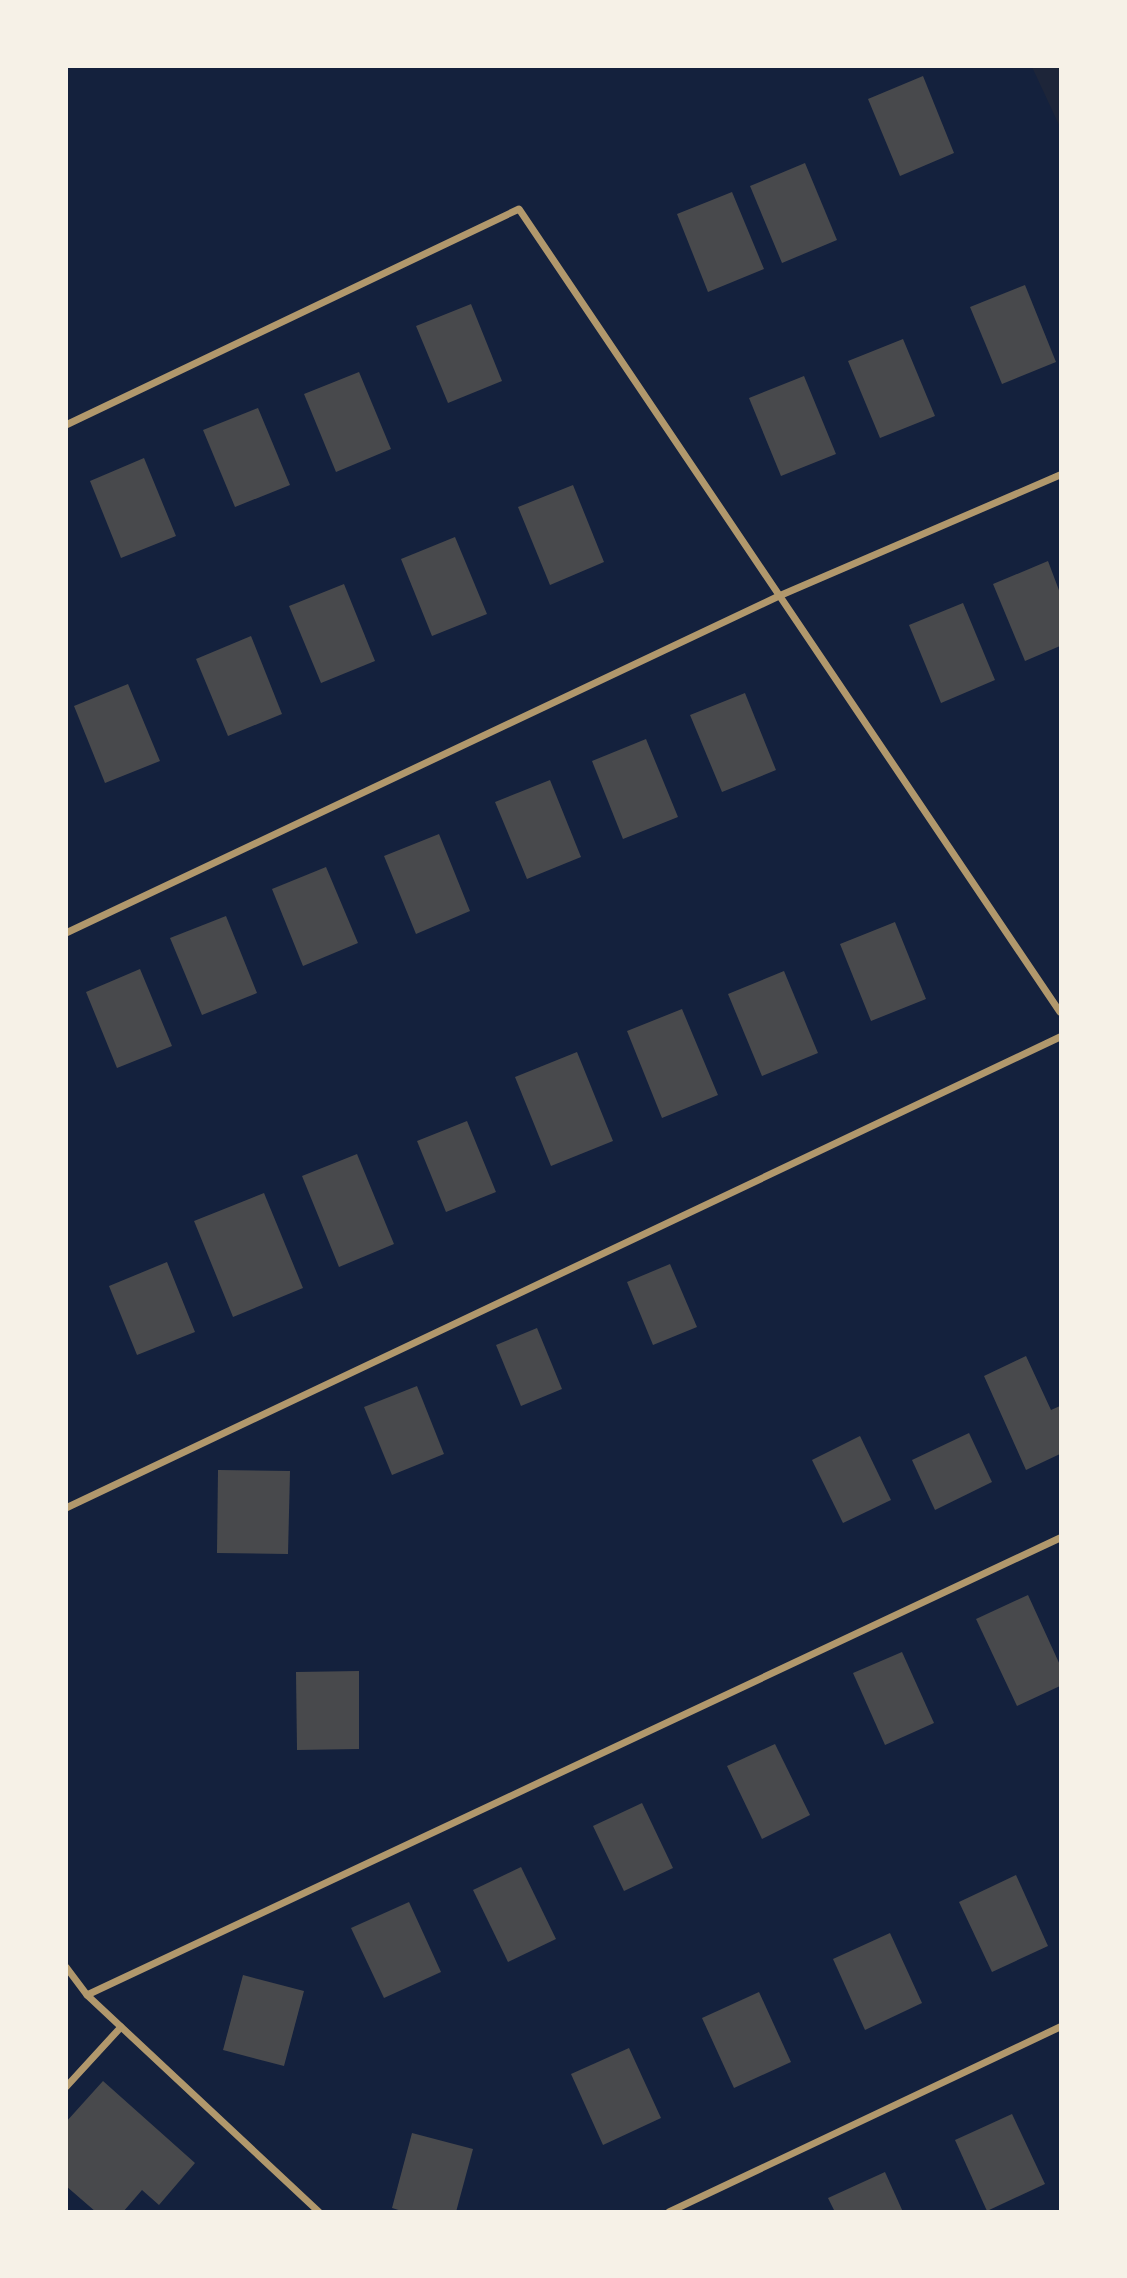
<svg xmlns="http://www.w3.org/2000/svg" width="1127" height="2278" viewBox="0 0 1127 2278" font-family="'IBM Plex Sans',sans-serif">
<style>
.green{fill:#1d2539}
.building{fill:#48494c}
.lines{fill:none;stroke-linecap:round;stroke-linejoin:round}
.minor{stroke:#b1986c;stroke-width:7}
</style>
<rect width="100%" height="100%" fill="#14213d"/>
<!-- green -->
<path class="green" d="M1032,67H1060V127Z"/>
<!-- building -->
<g class="building">
<path d="M923,76L954,153L900,176L868,99Z"/>
<path d="M805,163L837,240L782,263L750,186Z"/>
<path d="M732,192L764,269L708,292L677,214Z"/>
<path d="M1025,285L1056,362L1002,384L970,307Z"/>
<path d="M471,304L502,381L448,403L416,326Z"/>
<path d="M903,339L935,416L880,438L848,361Z"/>
<path d="M359,372L391,449L336,472L304,394Z"/>
<path d="M804,376L836,454L781,476L749,398Z"/>
<path d="M258,408L290,485L235,507L203,430Z"/>
<path d="M144,458L176,536L121,558L90,481Z"/>
<path d="M573,485L604,562L550,585L518,507Z"/>
<path d="M455,537L487,614L432,636L401,559Z"/>
<path d="M1048,561L1060,593V646L1025,661L993,584Z"/>
<path d="M344,584L375,661L321,683L289,606Z"/>
<path d="M963,603L995,680L941,703L909,625Z"/>
<path d="M251,636L282,714L228,736L196,659Z"/>
<path d="M128,684L160,761L105,783L74,706Z"/>
<path d="M745,693L776,770L722,792L690,715Z"/>
<path d="M646,739L678,817L623,839L592,761Z"/>
<path d="M550,780L581,857L527,879L495,802Z"/>
<path d="M439,834L470,911L416,934L384,856Z"/>
<path d="M326,867L358,943L303,966L272,889Z"/>
<path d="M226,916L257,993L202,1015L170,938Z"/>
<path d="M895,922L926,999L871,1021L840,944Z"/>
<path d="M140,969L172,1046L117,1068L86,992Z"/>
<path d="M784,971L818,1053L762,1076L728,994Z"/>
<path d="M682,1009L718,1095L662,1118L627,1031Z"/>
<path d="M577,1052L613,1141L551,1166L515,1077Z"/>
<path d="M467,1121L496,1192L446,1212L417,1141Z"/>
<path d="M357,1154L394,1244L339,1267L302,1176Z"/>
<path d="M264,1193L303,1288L233,1317L194,1221Z"/>
<path d="M167,1262L195,1332L137,1355L109,1286Z"/>
<path d="M670,1264L697,1327L653,1345L627,1282Z"/>
<path d="M537,1328L562,1389L521,1406L496,1345Z"/>
<path d="M1026,1356L1051,1410L1060,1406V1454L1026,1470L984,1376Z"/>
<path d="M417,1386L444,1454L392,1475L364,1407Z"/>
<path d="M969,1433L992,1482L935,1510L912,1460Z"/>
<path d="M860,1436L891,1500L843,1523L812,1460Z"/>
<path d="M218,1470L290,1471L288,1554L217,1553Z"/>
<path d="M1028,1595L1060,1665V1686L1017,1706L976,1619Z"/>
<path d="M902,1652L934,1723L885,1745L853,1673Z"/>
<path d="M359,1671V1749L297,1750L296,1672Z"/>
<path d="M775,1744L810,1815L762,1839L727,1766Z"/>
<path d="M642,1803L673,1868L624,1891L593,1826Z"/>
<path d="M521,1867L556,1939L508,1962L473,1890Z"/>
<path d="M1016,1875L1048,1946L992,1972L959,1902Z"/>
<path d="M409,1902L441,1972L384,1998L351,1928Z"/>
<path d="M890,1933L922,2003L865,2030L833,1959Z"/>
<path d="M243,1975L304,1991L284,2066L223,2050Z"/>
<path d="M759,1992L791,2062L734,2088L702,2018Z"/>
<path d="M629,2048L661,2118L603,2145L571,2074Z"/>
<path d="M103,2081L195,2163L159,2205L142,2190L123,2212H96L66,2186V2122Z"/>
<path d="M1012,2114L1045,2184L987,2211L955,2140Z"/>
<path d="M412,2133L473,2149L456,2212H405L392,2208Z"/>
<path d="M885,2172L903,2212H835L828,2198Z"/>
</g>
<g class="lines">
<!-- minor -->
<g class="minor">
<path d="M66,425L519,209L1060,1012"/>
<path d="M66,933L779,596L1060,475"/>
<path d="M66,1508L1060,1037"/>
<path d="M66,1967L87,1995L319,2212"/>
<path d="M87,1995L1060,1538"/>
<path d="M66,2087L121,2027"/>
<path d="M669,2212L1060,2027"/>
</g>
</g>
<!-- border -->
<rect width="1127" height="2278" fill="none" stroke="#f6f1e7" stroke-width="136"/>
</svg>
